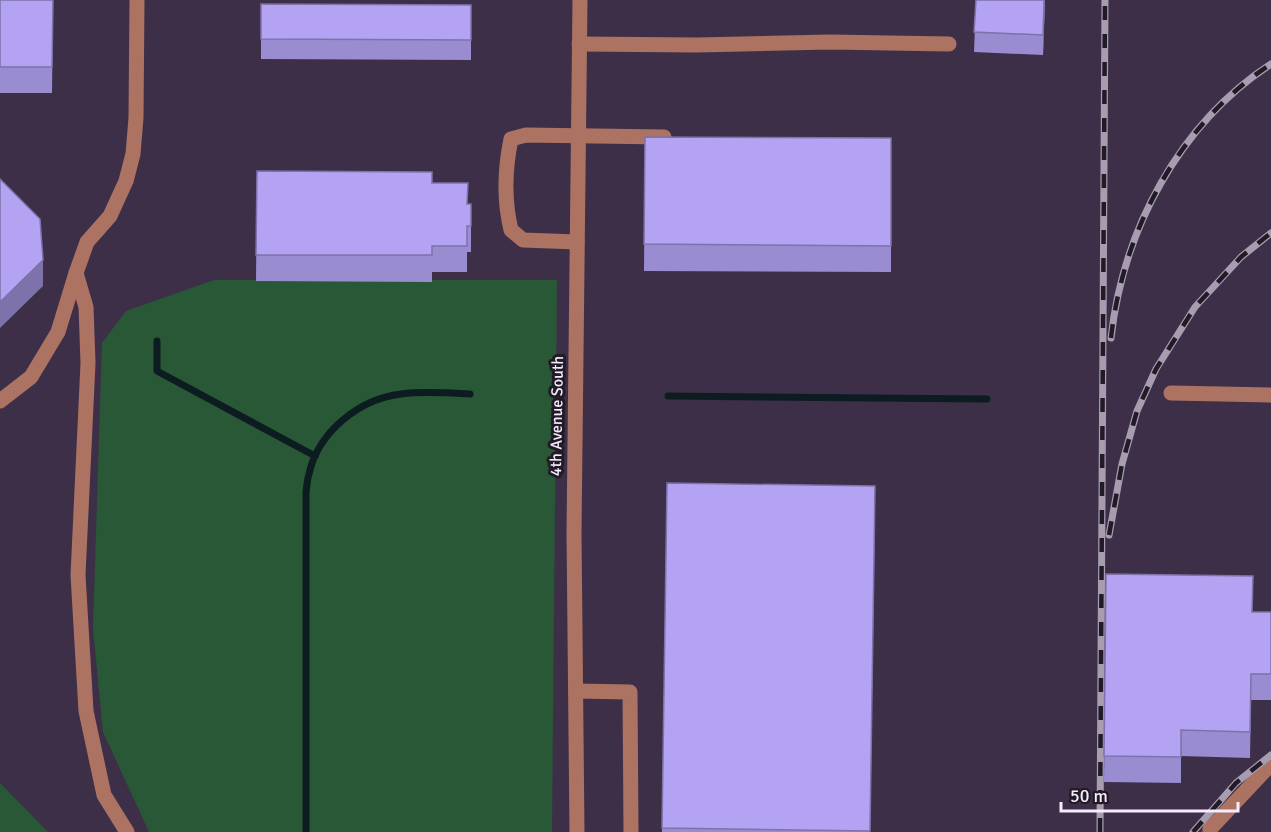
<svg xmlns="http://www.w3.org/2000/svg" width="1271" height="832" viewBox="0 0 1271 832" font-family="Signika,sans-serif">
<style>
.green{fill:#295837}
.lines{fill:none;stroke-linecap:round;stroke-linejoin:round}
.stream{stroke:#0d1c21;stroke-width:7}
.minor{stroke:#ad7362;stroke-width:15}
.rail-casing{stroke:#a79cb0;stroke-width:7}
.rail{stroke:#211b26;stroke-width:4.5;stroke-dasharray:14;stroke-linecap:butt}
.wall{fill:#9a8cd0}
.shaded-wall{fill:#7d72a9}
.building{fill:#b3a3f2;stroke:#7d72a9;stroke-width:1.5}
.labels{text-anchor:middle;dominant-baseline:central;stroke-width:6;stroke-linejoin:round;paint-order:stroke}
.street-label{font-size:16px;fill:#f5ecfd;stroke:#211b26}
</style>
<rect width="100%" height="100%" fill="#3e2f49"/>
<!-- green -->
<g class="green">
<path d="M214,280H557L552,832H149L103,732L93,628L102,343L126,311Z"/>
<path d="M0,783L48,832H0Z"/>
</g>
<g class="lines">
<!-- stream -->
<g class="stream">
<path d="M157,341V371L315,456"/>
<path d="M668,396L987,399"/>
<path d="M306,832V492C307,486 307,480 309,474C318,432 359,399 401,394C424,391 448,393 470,394"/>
</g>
<!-- minor -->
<g class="minor">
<path d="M579,44L697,45L830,42L949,44"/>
<path d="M577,242L523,240L511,230C504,201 505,168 511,139L526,135L664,137"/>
<path d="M76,273L86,307L88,363L78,575L86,711L104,795L127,832"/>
<path d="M1171,393L1271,395"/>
<path d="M0,401L31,377L58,332L76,273L87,242L110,216L126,181L133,154L136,118L137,0"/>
<path d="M576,691L630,692L631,832"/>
<path d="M577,832L574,533L580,0"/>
<path d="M1210,832V829L1271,764"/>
</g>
<!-- rail casing -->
<g class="rail-casing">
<g id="rail">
<path d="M1111,338C1123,230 1179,124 1271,64"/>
<path d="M1109,535L1122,464L1137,411L1156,369L1195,307L1241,257L1271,233"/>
<path d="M1100,832L1105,0"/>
<path d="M1193,832L1236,783L1271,755"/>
</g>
</g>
<!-- rail -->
<use href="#rail" class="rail"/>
</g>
<!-- wall -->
<g class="wall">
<path d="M0,0H53L52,93H0Z"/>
<path d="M976,0H1045L1043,55L974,52Z"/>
<path d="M261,4L471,5V60L261,59Z"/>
<path d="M645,137L891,138V272L644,271Z"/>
<path d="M257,171L432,183L468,204H471V252H467V272H432V282L256,281Z"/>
<path d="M667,483L875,512L870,832H662Z"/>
<path d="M1106,574L1253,612H1271V700H1251L1250,758L1181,756V783L1104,782Z"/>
</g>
<!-- shaded-wall -->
<g class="shaded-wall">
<path d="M1044,0H1045L1043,55V35Z"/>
<path d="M43,260V286L0,328V302Z"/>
</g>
<!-- building -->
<g class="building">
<path d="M0,0H53L52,67H0Z"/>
<path d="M976,0H1044L1043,35L974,32Z"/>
<path d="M261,4L471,5V40L261,39Z"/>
<path d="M645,137L891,138V246L644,244Z"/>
<path d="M257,171L432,172V183H468L467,204H471V226H467V246H432V255H256Z"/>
<path d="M0,179L40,219L43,260L0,302Z"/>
<path d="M667,483L875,486L870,831L662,828Z"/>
<path d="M1106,574L1253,576L1252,612H1271V674H1251L1250,732L1181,730V757L1104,756Z"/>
</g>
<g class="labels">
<!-- street labels -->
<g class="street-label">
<text transform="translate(557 416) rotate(-89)">4th Avenue South</text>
</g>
</g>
<!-- scale -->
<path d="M1061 802v9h177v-9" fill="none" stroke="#f5ecfd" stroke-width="3"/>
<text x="1070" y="802" font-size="18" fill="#f5ecfd" stroke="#211b26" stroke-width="4.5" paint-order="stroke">50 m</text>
</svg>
